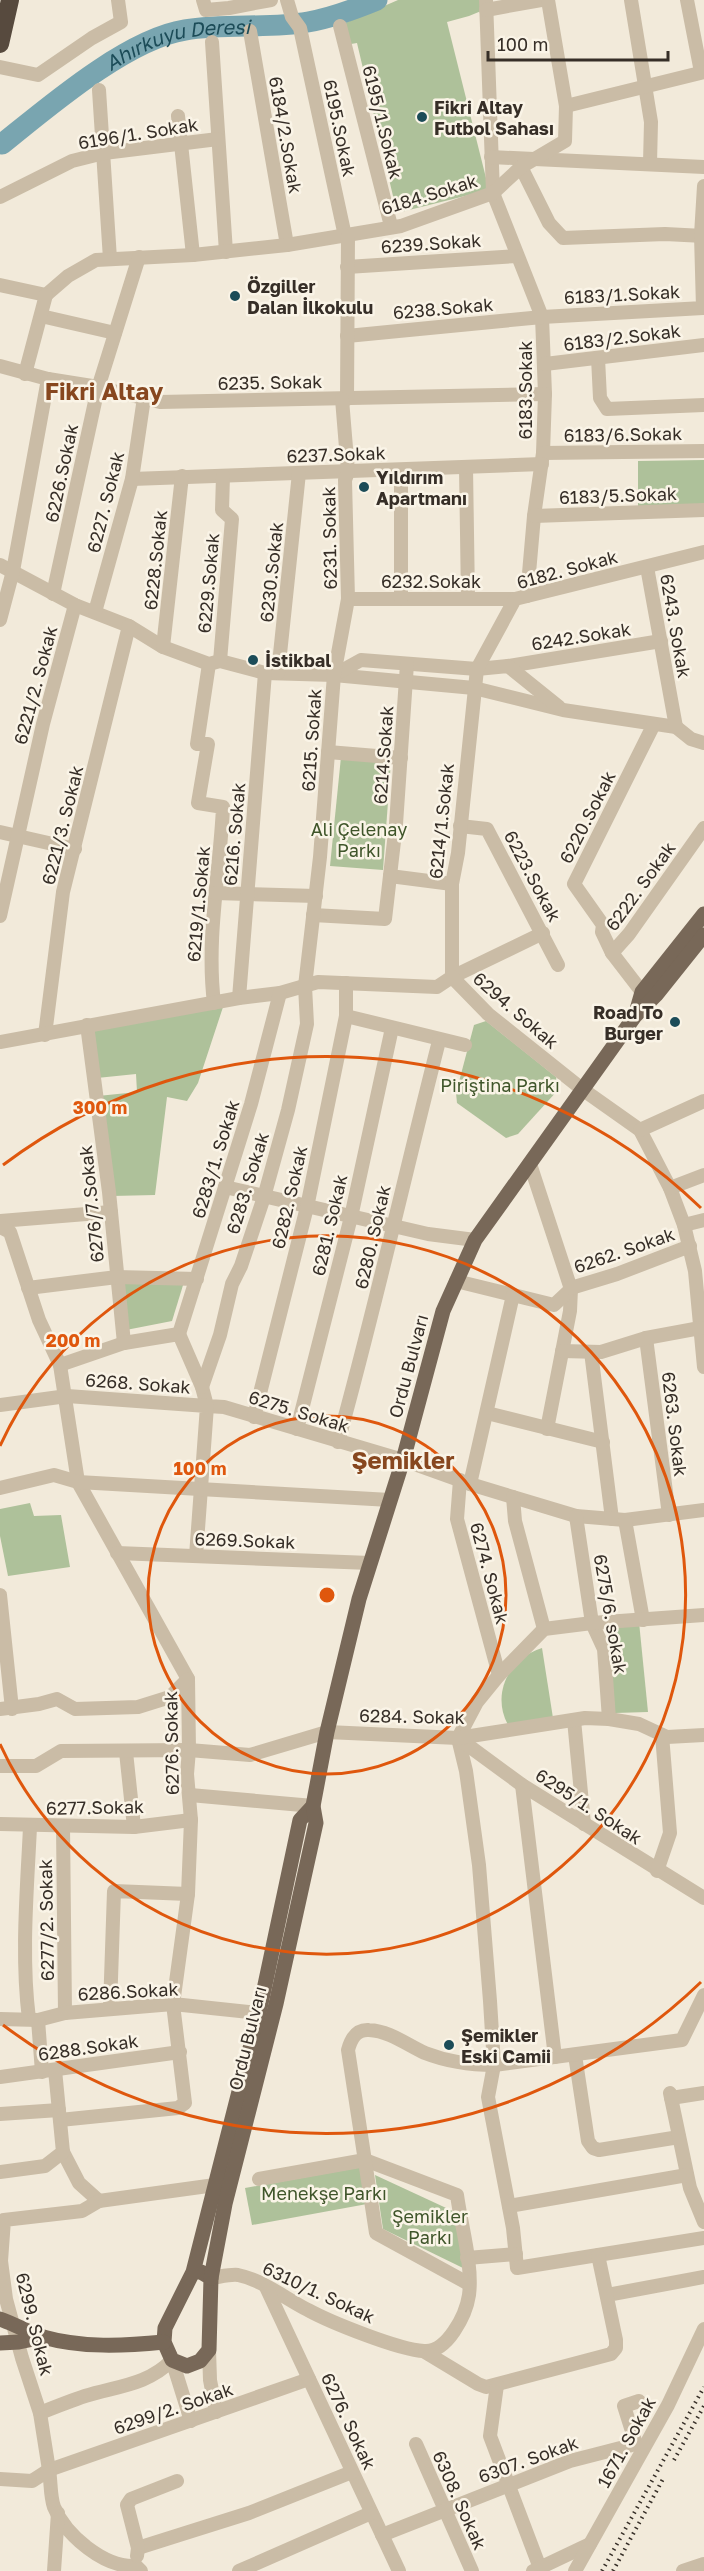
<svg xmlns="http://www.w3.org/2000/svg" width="704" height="2571" viewBox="0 0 704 2571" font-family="'Golos Text',sans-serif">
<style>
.green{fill:#aec19a}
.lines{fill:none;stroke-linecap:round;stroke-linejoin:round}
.river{stroke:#79a5b0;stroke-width:21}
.minor{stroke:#cabca6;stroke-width:14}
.major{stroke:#786858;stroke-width:15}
.highway{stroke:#574a3e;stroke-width:18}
.rail{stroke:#362e27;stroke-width:4;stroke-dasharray:1.5 4.5;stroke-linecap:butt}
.ring{fill:none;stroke:#df570d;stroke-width:3}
.poi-dot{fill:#1c4c58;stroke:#faf4e7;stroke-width:2}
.labels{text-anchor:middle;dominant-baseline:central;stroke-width:5;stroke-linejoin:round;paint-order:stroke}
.poi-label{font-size:18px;font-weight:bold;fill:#362e27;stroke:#faf4e7;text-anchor:start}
.street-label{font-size:18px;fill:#362e27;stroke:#faf4e7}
.park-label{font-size:18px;fill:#3f552a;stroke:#faf4e7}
.water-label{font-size:20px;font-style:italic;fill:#1c4c58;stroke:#faf4e7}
.district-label{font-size:24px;font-weight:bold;fill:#87471f;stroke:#faf4e7}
.centre{fill:#df570d;stroke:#faf4e7;stroke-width:3}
.ring-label{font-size:18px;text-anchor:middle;font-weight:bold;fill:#df570d;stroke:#faf4e7;stroke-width:5;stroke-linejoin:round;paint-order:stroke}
</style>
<rect width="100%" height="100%" fill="#f2eada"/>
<!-- green -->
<g class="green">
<path d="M398,0H484L486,9L469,16L447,22L489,190L397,213L357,43L351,44L343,24Z"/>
<path d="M704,460V512L638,514V461Z"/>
<path d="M341,757L391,761L383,870L330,866Z"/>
<path d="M224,1004L198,1083L187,1101L167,1097L155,1195L112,1196L98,1096L137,1092L136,1074L97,1078L93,1028Z"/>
<path d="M486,1021L556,1077L558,1090L518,1134L506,1138L457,1103L456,1093L474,1025Z"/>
<path d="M184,1282L172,1321L126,1330L122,1284Z"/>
<path d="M30,1503L34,1516L61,1515L70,1567L8,1576L0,1536V1509Z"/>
<path d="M639,1622L648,1712L615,1713L608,1626Z"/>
<path d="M542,1648L553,1718L508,1725C491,1694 509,1658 542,1648Z"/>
<path d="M362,2167L367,2204L252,2225L245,2188Z"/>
<path d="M375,2175L457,2213L463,2268L383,2229Z"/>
</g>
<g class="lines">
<!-- river -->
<path class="river" id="s1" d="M2,144C48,107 127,39 185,30C226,23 268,29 308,22C332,18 355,9 377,0"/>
<!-- minor -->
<g class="minor">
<path d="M203,0L206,10L229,8L271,0"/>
<path d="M287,0L292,17L300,28L345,236"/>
<path d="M486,0L493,193L542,317L545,394L543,453L534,516L527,596"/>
<path d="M631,0L651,122L650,163"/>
<path d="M687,0L701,72"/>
<path d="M486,10L541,0"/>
<path d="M340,26L391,226"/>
<path d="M250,31L287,245"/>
<path d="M212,42L226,252"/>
<path d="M0,67L38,75L92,38L121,22L118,0"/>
<path d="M99,90L110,259"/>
<path d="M566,106L704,72"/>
<path d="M178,116L193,255"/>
<path d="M491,157L704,167"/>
<path d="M521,167L549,223L563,238L665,234L704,236"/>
<path d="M0,197L72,161L104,153L218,139"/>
<path d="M347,267L517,256"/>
<path d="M0,285L46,295"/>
<path d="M46,295L68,276L96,260L193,255L287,245L401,226L493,193L521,167L565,141L566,106L548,0"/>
<path d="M41,316L115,333"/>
<path d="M347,336L542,317L703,308L701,235L704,186"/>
<path d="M598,358L600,398L607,409L704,405"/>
<path d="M545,364L704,345"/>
<path d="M0,366L48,379L92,386L160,402L545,394"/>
<path d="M25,374L46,295"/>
<path d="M347,399L348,236"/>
<path d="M543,453L704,451"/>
<path d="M466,467L468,599"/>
<path d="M132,479L542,464"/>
<path d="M534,516L704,510"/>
<path d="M0,565L75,605L129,626L163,647L209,664L220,661L265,673L334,675L474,688L563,710L676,727L691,739L704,743"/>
<path d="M647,567L676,727"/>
<path d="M53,594L98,388L139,257"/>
<path d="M348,599H515"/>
<path d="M401,599V470"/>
<path d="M95,612L132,479L144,398"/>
<path d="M0,620L13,571L48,379"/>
<path d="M163,647L182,476"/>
<path d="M220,661L232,519L222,510L223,476"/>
<path d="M209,664L197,744H208L198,803L223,807C220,873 206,937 214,1003"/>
<path d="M508,666L661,641"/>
<path d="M278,673L299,473"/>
<path d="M334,675L361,660L477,669L508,666L559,707"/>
<path d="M328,752L401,758"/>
<path d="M460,826L487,829L558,965"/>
<path d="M0,832L75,849"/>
<path d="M390,876L452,884"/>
<path d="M215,893L316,896"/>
<path d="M313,915L385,919L396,824L407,664"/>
<path d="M0,916L43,724L75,605"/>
<path d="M543,933L452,977V884L458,853L477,669L515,599L704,552"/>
<path d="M612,953L602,932L603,925L574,884L653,726"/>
<path d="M642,992L612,953L629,934L704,828"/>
<path d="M239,998L265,673"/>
<path d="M346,1016L465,1045"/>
<path d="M87,1025L109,1192L124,1343"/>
<path d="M45,1035L63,892L129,626"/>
<path d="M0,1042L239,998L280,993L318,982L437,987L452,977L488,1014L582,1089L640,1130L670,1188L684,1225L695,1271L704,1367"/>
<path d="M640,1130L704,1101"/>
<path d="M530,1164L571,1289L570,1311L547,1429"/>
<path d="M225,1187L428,1234L475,1240"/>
<path d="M670,1188L704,1175"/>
<path d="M0,1221L111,1212"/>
<path d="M684,1225L704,1220"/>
<path d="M0,1227L10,1232L39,1320L60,1365L78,1482L188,1679L189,1750L187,1774L191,1820L188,1894L173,2004L185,2103L178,2108L60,2120"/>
<path d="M456,1281L554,1305L571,1289"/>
<path d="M28,1288L117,1277L197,1279"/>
<path d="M571,1288L617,1274L690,1246"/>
<path d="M179,1334L251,1104L280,993"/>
<path d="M646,1338L669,1515"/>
<path d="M562,1351L601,1352L646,1338L700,1328"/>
<path d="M591,1352L612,1519"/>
<path d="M60,1365L124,1343L179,1334L202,1387L207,1406L224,1407L403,1460L470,1484L576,1516L625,1520L704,1510"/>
<path d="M202,1387L220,1335L232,1284L241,1266L264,1197L288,1110L307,1024L305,986L320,857L334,675L348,599L345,480L348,472L342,399"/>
<path d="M0,1405L67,1396L207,1406L196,1556"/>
<path d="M487,1413L603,1442"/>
<path d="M254,1417L307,1207L346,1016V983"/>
<path d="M297,1429L351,1217L392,1028"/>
<path d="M338,1442C375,1309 405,1174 439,1041"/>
<path d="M460,1480L457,1519L499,1675"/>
<path d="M470,1484L513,1295"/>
<path d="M0,1488L54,1475L78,1482L390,1500"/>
<path d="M513,1497L515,1521L544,1629"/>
<path d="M576,1516L592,1623L604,1649L609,1719"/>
<path d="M625,1520L643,1620"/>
<path d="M117,1553L370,1563"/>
<path d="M0,1595L12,1709"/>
<path d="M0,1709L39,1704L57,1699L75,1709L138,1707L170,1697L188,1679"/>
<path d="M574,1720L584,1824"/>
<path d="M458,1738L466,1771L479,1865L490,2001L494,2065L488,2097L513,2228L517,2268L704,2238"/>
<path d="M458,1738L477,1702L499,1675L544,1629L592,1623L704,1615"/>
<path d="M458,1738L522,1785L704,1898"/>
<path d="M126,1752L134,1827"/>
<path d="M0,1766H36L61,1751L189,1750L250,1755L327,1732L458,1738L585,1718L609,1719L639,1724L667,1737L704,1735"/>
<path d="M522,1785L555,2057"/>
<path d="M190,1795L313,1806"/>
<path d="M0,1824L134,1827L191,1820"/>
<path d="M63,1826L65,2013"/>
<path d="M657,1871L670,1833L662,1735"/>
<path d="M110,2008L114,1891L188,1894"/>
<path d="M0,2019L38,2020L65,2013L173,2004L259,2013"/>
<path d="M29,2019C21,1956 27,1891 30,1827"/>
<path d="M38,2020L42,2072"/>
<path d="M575,2055L588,2141L593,2148L599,2150L679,2137"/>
<path d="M0,2077L180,2052"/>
<path d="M670,2093L690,2188L704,2222"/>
<path d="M671,2098L704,2093"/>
<path d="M0,2114L59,2110"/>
<path d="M63,2152L79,2183L99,2201"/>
<path d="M0,2172L45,2166L63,2152L55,2070"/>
<path d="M215,2185L99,2201L82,2211L4,2220L1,2261L6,2299L22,2358L40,2413L49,2470L309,2379"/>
<path d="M509,2206L687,2175"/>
<path d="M467,2258L516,2254"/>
<path d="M211,2278C219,2277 231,2274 238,2275C263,2280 286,2299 308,2310C330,2322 399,2350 424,2351C447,2353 466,2315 469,2295C473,2265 461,2225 457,2195L365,2160L259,2179"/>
<path d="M469,2284L376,2233L348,2050C351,2039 356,2029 369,2030C390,2031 407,2045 425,2053C448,2062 471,2065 494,2065L682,2040L704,1995"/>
<path d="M266,2287L399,2571"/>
<path d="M607,2295L704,2277"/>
<path d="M209,2350L210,2380L216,2412"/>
<path d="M425,2352L478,2384L486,2387L611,2354L616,2348V2340L598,2255"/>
<path d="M497,2385L490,2436L540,2568"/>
<path d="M40,2413C55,2407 70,2401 85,2396C117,2386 148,2385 172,2360L191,2421"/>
<path d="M416,2444L472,2571"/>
<path d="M0,2479L32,2481L49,2470C51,2481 50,2496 54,2507C66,2536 105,2568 136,2566L141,2571"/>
<path d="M382,2535L570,2461L636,2444L624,2406L639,2401"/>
<path d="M138,2548L249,2513L352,2472"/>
<path d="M137,2556L138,2548L127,2505L131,2499L177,2481"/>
<path d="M54,2571L58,2513"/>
<path d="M239,2571L371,2513"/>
<path d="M533,2571L590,2544"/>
<path d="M575,2571L668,2405L704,2329"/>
<path d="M683,2571L704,2564"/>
</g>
<!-- major -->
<g class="major">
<path d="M636,1013L642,992L704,914"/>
<path d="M193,2272H201L211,2278L209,2350L200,2361L187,2366L172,2360L164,2342L165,2328L193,2272L259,2013L300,1820L313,1806"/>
<path d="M211,2278L225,2204L276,2004L316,1823L313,1806L327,1732L359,1599L403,1460L443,1311L475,1240L635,1016L656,995L704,935"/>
<path d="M0,2319C15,2324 29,2333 43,2337C82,2348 124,2346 164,2342"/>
<path d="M0,2343L19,2342L43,2337"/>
</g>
<!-- highway -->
<path class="highway" d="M0,44L10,0"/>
<!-- rail -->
<g class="rail">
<path d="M674,2460L704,2406"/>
<path d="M602,2571L704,2387"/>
<path d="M613,2571L663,2479"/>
</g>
</g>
<!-- distance rings -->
<g class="ring">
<circle cx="327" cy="1595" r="179"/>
<path d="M0 1446A359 359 0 1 1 0 1744"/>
<path d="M701 1982A538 538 0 0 1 3 2025M3 1165A538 538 0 0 1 701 1208"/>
</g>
<!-- markers -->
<g class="poi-dot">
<circle cx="422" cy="117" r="6"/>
<circle cx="235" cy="296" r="6"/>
<circle cx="364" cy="487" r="6"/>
<circle cx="253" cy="660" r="6"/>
<circle cx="675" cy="1022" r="6"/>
<circle cx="449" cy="2045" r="6"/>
</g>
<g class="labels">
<!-- poi labels -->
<g class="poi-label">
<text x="434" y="107">Fikri Altay<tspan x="434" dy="21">Futbol Sahası</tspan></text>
<text x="247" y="286">Özgiller<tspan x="247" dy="21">Dalan İlkokulu</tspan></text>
<text x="376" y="477">Yıldırım<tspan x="376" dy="21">Apartmanı</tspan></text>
<text x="265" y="660">İstikbal</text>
<text x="663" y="1012" text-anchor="end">Road To<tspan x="663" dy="21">Burger</tspan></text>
<text x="461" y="2035">Şemikler<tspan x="461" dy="21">Eski Camii</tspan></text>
</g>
<!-- street labels -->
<g class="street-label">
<text transform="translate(383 122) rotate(76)">6195/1.Sokak</text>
<text transform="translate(340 128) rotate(78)">6195.Sokak</text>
<text transform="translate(138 133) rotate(-9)">6196/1. Sokak</text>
<text transform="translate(286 135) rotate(80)">6184/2.Sokak</text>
<text transform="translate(429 194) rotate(-17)">6184.Sokak</text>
<text transform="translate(431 243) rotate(-4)">6239.Sokak</text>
<text transform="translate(622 294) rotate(-3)">6183/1.Sokak</text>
<text transform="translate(443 308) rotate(-5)">6238.Sokak</text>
<text transform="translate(622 337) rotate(-7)">6183/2.Sokak</text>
<text transform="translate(270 382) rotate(-1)">6235. Sokak</text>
<text transform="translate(525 390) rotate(-90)">6183.Sokak</text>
<text transform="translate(623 434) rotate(-1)">6183/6.Sokak</text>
<text transform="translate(336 454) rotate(-2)">6237.Sokak</text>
<text transform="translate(61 473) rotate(-78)">6226.Sokak</text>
<text transform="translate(618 495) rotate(-2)">6183/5.Sokak</text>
<text transform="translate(105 502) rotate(-76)">6227. Sokak</text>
<text transform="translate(329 538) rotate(-91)">6231. Sokak</text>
<text transform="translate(155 560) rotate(-84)">6228.Sokak</text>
<text transform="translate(567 569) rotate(-15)">6182. Sokak</text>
<text transform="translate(271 572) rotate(-84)">6230.Sokak</text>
<text x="431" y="581">6232.Sokak</text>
<text transform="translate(208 583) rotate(-85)">6229.Sokak</text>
<text transform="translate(676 626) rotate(80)">6243. Sokak</text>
<text transform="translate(581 636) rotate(-9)">6242.Sokak</text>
<text transform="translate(35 685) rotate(-75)">6221/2. Sokak</text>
<text transform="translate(311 740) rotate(-86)">6215. Sokak</text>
<text transform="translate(383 755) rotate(-86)">6214.Sokak</text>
<text transform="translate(587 817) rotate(-63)">6220.Sokak</text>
<text transform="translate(441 821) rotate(-84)">6214/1.Sokak</text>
<text transform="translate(62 825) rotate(-76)">6221/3. Sokak</text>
<text transform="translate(234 834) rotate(-85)">6216. Sokak</text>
<text transform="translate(533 876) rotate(62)">6223.Sokak</text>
<text transform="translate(640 886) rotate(-54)">6222. Sokak</text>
<text transform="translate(198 904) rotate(-85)">6219/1.Sokak</text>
<text transform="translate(516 1010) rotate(41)">6294. Sokak</text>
<text transform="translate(215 1159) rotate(-73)">6283/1. Sokak</text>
<text transform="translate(247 1183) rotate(-73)">6283. Sokak</text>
<text transform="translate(289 1197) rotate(-77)">6282. Sokak</text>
<text transform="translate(91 1204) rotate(-96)">6276/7.Sokak</text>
<text transform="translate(329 1225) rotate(-77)">6281. Sokak</text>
<text transform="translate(372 1237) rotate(-77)">6280. Sokak</text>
<text transform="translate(624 1250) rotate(-19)">6262. Sokak</text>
<text transform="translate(408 1366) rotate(-75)">Ordu Bulvarı</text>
<text transform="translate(138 1383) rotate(4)">6268. Sokak</text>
<text transform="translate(299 1411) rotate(17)">6275. Sokak</text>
<text transform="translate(675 1424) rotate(83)">6263. Sokak</text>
<text transform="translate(245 1540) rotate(2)">6269.Sokak</text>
<text transform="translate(490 1573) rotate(75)">6274. Sokak</text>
<text transform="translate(611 1614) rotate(80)">6275/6. sokak</text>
<text transform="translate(412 1716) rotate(1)">6284. Sokak</text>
<text transform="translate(171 1743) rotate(-91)">6276. Sokak</text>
<text transform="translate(589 1806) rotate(33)">6295/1. Sokak</text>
<text transform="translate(95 1807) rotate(-1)">6277.Sokak</text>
<text transform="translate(46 1920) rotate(-91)">6277/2. Sokak</text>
<text transform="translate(128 1991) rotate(-3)">6286.Sokak</text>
<text transform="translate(247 2038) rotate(-76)">Ordu Bulvarı</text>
<text transform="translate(88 2047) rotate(-8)">6288.Sokak</text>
<text transform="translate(319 2292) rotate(25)">6310/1. Sokak</text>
<text transform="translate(35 2324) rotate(76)">6299. Sokak</text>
<text transform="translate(173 2408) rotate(-19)">6299/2. Sokak</text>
<text transform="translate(349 2421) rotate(65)">6276. Sokak</text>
<text transform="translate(626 2442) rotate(-61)">1671. Sokak</text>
<text transform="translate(528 2459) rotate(-20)">6307. Sokak</text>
<text transform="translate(460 2500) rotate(66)">6308. Sokak</text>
</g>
<!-- park labels -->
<g class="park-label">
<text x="359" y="829">Ali Çelenay<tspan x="359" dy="21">Parkı</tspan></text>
<text x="500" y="1085">Piriştina Parkı</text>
<text x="324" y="2193">Menekşe Parkı</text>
<text x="430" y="2216">Şemikler<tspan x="430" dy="21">Parkı</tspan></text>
</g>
<!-- water labels -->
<g class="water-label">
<text stroke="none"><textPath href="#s1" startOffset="207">Ahırkuyu Deresi</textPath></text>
</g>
<!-- district labels -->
<g class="district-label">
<text x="104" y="390">Fikri Altay</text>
<text x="403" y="1459">Şemikler</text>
</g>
</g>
<circle cx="327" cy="1595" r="9" class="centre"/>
<g class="ring-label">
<text x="100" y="1114">300 m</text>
<text x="73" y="1347">200 m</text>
<text x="200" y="1475">100 m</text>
</g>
<!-- scale -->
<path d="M488 51v9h180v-9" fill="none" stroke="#362e27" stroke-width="3"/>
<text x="497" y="51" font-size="18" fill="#362e27" stroke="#faf4e7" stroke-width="4.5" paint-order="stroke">100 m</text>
</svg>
